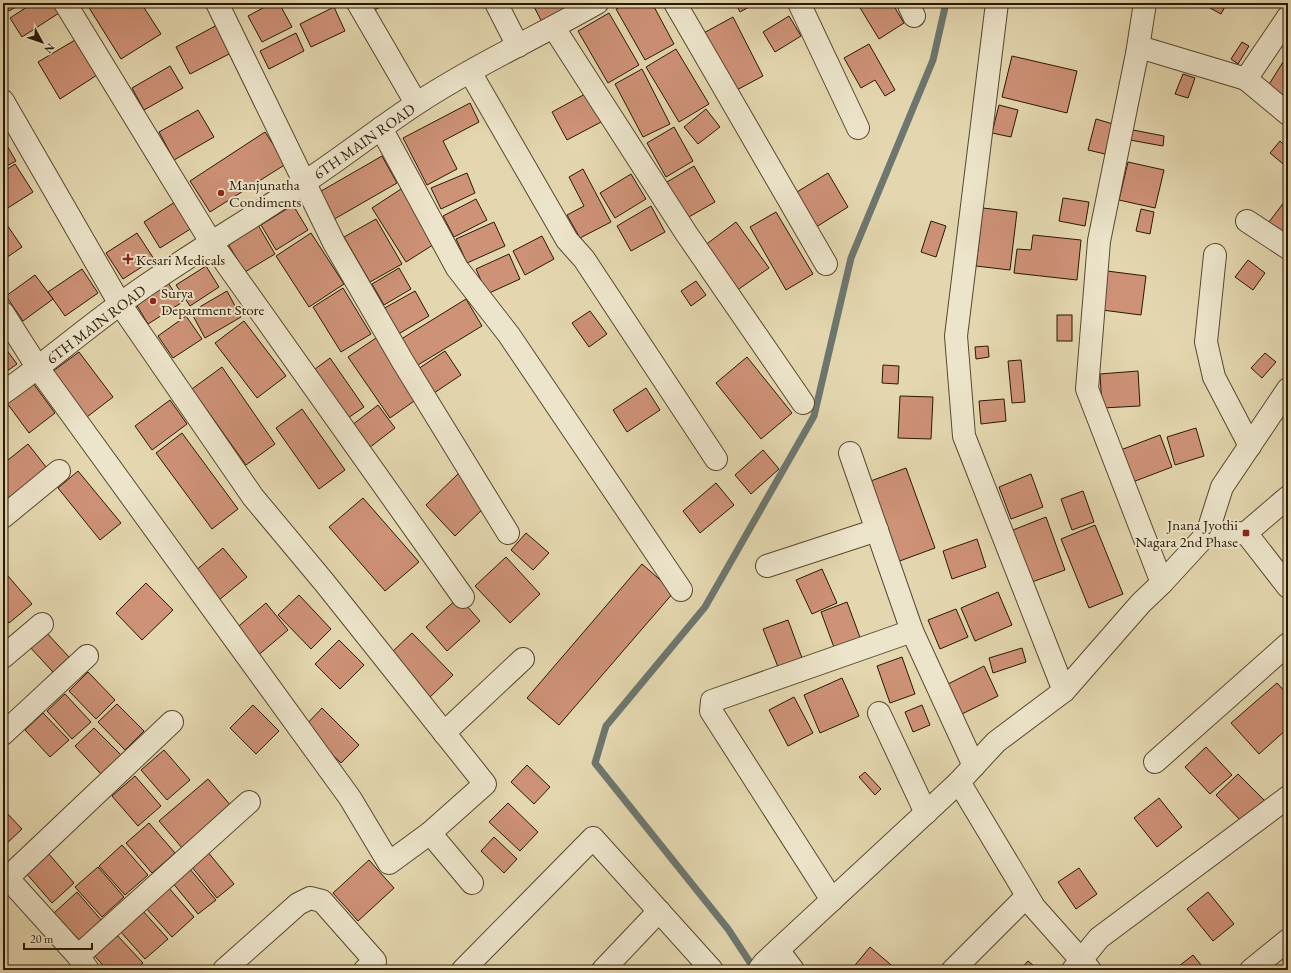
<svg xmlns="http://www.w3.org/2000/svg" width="1291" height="973" viewBox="0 0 1291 973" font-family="'EB Garamond',serif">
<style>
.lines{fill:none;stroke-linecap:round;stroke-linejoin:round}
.stream{stroke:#6d776f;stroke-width:7}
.building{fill:#ce9277;stroke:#291804}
.minor-casing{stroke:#58482f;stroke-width:24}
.minor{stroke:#ede5cb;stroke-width:22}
.poi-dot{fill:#8f2418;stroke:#ede5cb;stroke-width:1.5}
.labels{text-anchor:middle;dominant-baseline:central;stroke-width:4;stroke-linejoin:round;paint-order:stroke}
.street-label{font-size:15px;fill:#291804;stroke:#ede5cb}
.poi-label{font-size:15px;fill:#291804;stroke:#ede5cb;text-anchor:start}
</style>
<rect width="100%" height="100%" fill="#e4d7af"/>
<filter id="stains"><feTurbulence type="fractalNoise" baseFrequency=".005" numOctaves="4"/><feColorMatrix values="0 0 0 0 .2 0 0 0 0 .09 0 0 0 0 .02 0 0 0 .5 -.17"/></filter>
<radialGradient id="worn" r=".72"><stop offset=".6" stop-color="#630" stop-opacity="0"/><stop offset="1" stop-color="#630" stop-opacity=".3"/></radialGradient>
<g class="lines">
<!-- stream -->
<path class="stream" d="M755,970L728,929L595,763L606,726L705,607L814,416L851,258L933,60L946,3"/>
</g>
<!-- building -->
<g class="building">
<path d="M4,3H23L9,11Z"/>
<path d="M33,3H53L59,13L22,37L10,18Z"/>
<path d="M92,3H141L161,34L121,59L88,6Z"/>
<path d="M272,3H279L292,27L262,42L248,16Z"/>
<path d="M368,3H387L373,11Z"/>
<path d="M532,3H578L542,22Z"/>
<path d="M628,3H652L674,44L645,60L616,9Z"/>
<path d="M735,3H756L740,12Z"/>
<path d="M864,3H892L904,23L879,39L859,6Z"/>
<path d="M1213,3H1227L1221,14L1210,8Z"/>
<path d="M334,7L345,31L311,47L300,24Z"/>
<path d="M609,13L639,65L608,83L578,31Z"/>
<path d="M789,16L801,36L775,52L763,32Z"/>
<path d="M733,17L763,76L731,93L700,35Z"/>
<path d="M219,24L233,52L190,74L176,47Z"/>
<path d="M296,33L304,51L269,69L260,51Z"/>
<path d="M75,40L97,75L60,99L38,62Z"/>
<path d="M1242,42L1249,46L1238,64L1231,59Z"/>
<path d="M869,44L895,90L885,96L875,80L861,88L844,58Z"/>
<path d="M676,49L709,104L679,122L646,67Z"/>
<path d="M1012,56L1077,71L1067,113L1002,97Z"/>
<path d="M1283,62L1288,65V99L1268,86Z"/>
<path d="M170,66L183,88L144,110L132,88Z"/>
<path d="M642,69L670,124L643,137L615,84Z"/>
<path d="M1183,74L1195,78L1188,98L1175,94Z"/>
<path d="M587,93L603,121L567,140L552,112Z"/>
<path d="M470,103L479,122L443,141L457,169L427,185L403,138Z"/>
<path d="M999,105L1018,110L1011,137L992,133Z"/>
<path d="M706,109L720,127L698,144L684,127Z"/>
<path d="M198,110L214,137L174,160L159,132Z"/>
<path d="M1096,119L1113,124L1105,154L1088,150Z"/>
<path d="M674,127L693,161L666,177L647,143Z"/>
<path d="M1133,130L1164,136L1163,146L1130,140Z"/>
<path d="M265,132L286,164L210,212L190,181Z"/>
<path d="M3,139L16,161L3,168Z"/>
<path d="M1280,141L1288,149V168L1270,153Z"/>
<path d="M382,156L397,183L331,221L316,194Z"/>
<path d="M1128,162L1164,170L1155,208L1119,200Z"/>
<path d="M15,164L33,192L3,211V172Z"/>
<path d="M694,166L715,202L687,218L667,182Z"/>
<path d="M583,169L611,222L580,238L567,215L584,206L569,177Z"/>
<path d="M467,173L475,193L441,209L431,188Z"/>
<path d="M828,173L848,207L813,229L792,195Z"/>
<path d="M631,174L646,199L615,218L600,193Z"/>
<path d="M401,189L436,243L406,262L372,208Z"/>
<path d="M1288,197V237L1269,222Z"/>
<path d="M1063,198L1089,202L1085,226L1059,221Z"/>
<path d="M476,199L487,220L454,237L443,216Z"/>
<path d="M175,202L192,228L160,248L144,222Z"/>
<path d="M293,205L308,230L276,250L261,225Z"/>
<path d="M651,206L665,232L631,251L617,226Z"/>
<path d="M983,208L1017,212L1010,270L976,266Z"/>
<path d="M1141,209L1154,212L1150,234L1136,231Z"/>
<path d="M776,212L813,274L786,290L750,227Z"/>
<path d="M3,219L22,247L3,260Z"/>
<path d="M376,219L402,264L370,282L344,237Z"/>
<path d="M931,221L946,226L936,257L921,252Z"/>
<path d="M494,222L505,246L467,263L456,239Z"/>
<path d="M736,222L769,268L736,291L704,246Z"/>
<path d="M258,225L275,254L245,272L228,244Z"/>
<path d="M137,233L154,259L123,279L106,253Z"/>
<path d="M311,233L344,284L309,307L276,256Z"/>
<path d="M1033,235L1081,240L1077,280L1014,273L1017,249L1031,250Z"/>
<path d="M542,236L554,259L525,275L513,251Z"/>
<path d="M509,254L520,279L487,294L476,269Z"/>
<path d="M1248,260L1265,273L1253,290L1235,277Z"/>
<path d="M206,266L219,287L190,306L176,285Z"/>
<path d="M399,268L411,289L384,305L372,284Z"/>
<path d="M82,269L98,293L65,316L48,292Z"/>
<path d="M1107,271L1146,276L1141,315L1102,310Z"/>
<path d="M35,275L53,299L23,321L6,296Z"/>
<path d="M165,278L181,303L148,324L133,299Z"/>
<path d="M696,281L706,295L691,306L681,291Z"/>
<path d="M343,288L371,334L341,352L313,307Z"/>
<path d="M227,291L241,317L205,338L191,312Z"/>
<path d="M415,291L429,316L395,336L381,310Z"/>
<path d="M466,299L482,326L413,368L398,341Z"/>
<path d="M590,311L607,334L589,347L572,323Z"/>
<rect x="1057" y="315" width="15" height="26"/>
<path d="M186,316L202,339L173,358L158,336Z"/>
<path d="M244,321L286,376L257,398L215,343Z"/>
<path d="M376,338L417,399L390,418L348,357Z"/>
<path d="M3,345L17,364L3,374Z"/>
<path d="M988,346L989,357L976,359L975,347Z"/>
<path d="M445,351L461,375L431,395L415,371Z"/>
<path d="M79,352L113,397L83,420L49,374Z"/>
<path d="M1265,353L1276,362L1262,378L1251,368Z"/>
<path d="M747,357L792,413L761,439L716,383Z"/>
<path d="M330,358L364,407L345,420L311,372Z"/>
<path d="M1021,360L1025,402L1012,403L1008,361Z"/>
<path d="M883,365L899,366L898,384L882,383Z"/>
<path d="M222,367L275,444L246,465L192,389Z"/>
<path d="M1138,371L1140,406L1102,408L1100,374Z"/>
<path d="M30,379L55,413L29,433L4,399Z"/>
<path d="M646,388L660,410L627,432L613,410Z"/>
<path d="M900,396L933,397L931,439L898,438Z"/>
<path d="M1004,399L1006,421L981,424L979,401Z"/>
<path d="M170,400L187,424L152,450L135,426Z"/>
<path d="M378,405L395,428L365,451L347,429Z"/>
<path d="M302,409L345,470L319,489L276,428Z"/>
<path d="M1196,428L1204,456L1175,465L1167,437Z"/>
<path d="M182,433L238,509L212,529L156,453Z"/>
<path d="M1160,435L1172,467L1130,483L1118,451Z"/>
<path d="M28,444L50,472L7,507L3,503V464Z"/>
<path d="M763,450L779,469L751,494L735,475Z"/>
<path d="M906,468L935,548L897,562L868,482Z"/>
<path d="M78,471L121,523L100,540L58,488Z"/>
<path d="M460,472L489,503L455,536L426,505Z"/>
<path d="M1031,474L1043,507L1011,519L999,487Z"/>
<path d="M716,483L734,505L700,533L683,511Z"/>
<path d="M1083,491L1094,522L1072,530L1061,499Z"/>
<path d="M363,498L419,562L385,591L329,527Z"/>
<path d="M1046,517L1065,570L1032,582L1013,530Z"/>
<path d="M1288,523V533L1283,528Z"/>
<path d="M1095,525L1123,594L1089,608L1061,539Z"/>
<path d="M526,533L549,553L533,570L511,550Z"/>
<path d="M977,539L986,567L952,579L943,551Z"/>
<path d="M223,548L247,577L219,600L195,571Z"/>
<path d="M506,557L540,594L510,623L475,586Z"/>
<path d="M642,564L674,592L559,725L527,698Z"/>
<path d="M822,569L837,603L812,614L796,580Z"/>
<path d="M8,576L32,604L9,623L3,616V580Z"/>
<path d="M146,583L173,610L142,640L116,613Z"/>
<path d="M998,592L1012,625L975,641L961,608Z"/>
<path d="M299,595L331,629L311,649L278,615Z"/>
<path d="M459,597L480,621L447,651L426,627Z"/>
<path d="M847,602L861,640L835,650L821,612Z"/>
<path d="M266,603L288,630L256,657L234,630Z"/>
<path d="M956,609L968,637L940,649L928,620Z"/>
<path d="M788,620L802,658L778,667L763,629Z"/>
<path d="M44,630L69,657L53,672L28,645Z"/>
<path d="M412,633L453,675L430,697L390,654Z"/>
<path d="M339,640L364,665L340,689L315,664Z"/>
<path d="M1022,648L1026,662L993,673L989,658Z"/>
<path d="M902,657L915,694L890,703L877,666Z"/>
<path d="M984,666L998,696L962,714L948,684Z"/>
<path d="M88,672L115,700L96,719L69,691Z"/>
<path d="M842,678L859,716L820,733L804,695Z"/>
<path d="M1277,683L1288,695V728L1259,754L1231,723Z"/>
<path d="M65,694L91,722L72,739L47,711Z"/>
<path d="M794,697L813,733L788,746L769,710Z"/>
<path d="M117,704L144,731L125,750L98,722Z"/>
<path d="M253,705L279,731L256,754L230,728Z"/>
<path d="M922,705L930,725L913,732L905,712Z"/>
<path d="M322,708L359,745L341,763L304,727Z"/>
<path d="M43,713L69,740L50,757L25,730Z"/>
<path d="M94,728L121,755L101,774L75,746Z"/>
<path d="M1206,747L1232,775L1210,794L1185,767Z"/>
<path d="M164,750L190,780L167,800L141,770Z"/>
<path d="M527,765L550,787L534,804L511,782Z"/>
<path d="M865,772L881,789L875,795L859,777Z"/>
<path d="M1238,774L1265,801L1243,823L1216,795Z"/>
<path d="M135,776L161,806L138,826L112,796Z"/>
<path d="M208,779L232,807L183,849L159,821Z"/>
<path d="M1159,798L1182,827L1157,847L1134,818Z"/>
<path d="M508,803L538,832L520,851L489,822Z"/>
<path d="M3,809L22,829L3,847Z"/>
<path d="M149,823L175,853L152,873L126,843Z"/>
<path d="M494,837L517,859L504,873L481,851Z"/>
<path d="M122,845L148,875L125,895L99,866Z"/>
<path d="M207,851L234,884L217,898L191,866Z"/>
<path d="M48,853L74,883L52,903L26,873Z"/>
<path d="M369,860L394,888L358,921L333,893Z"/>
<path d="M98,867L124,897L102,917L75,887Z"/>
<path d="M189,868L216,900L198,914L172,882Z"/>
<path d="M1079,868L1097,894L1076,909L1058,882Z"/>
<path d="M168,887L194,917L172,937L145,907Z"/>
<path d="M77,892L103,922L81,942L54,913Z"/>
<path d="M1208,892L1234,924L1213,941L1187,909Z"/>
<path d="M142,910L168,939L145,959L119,930Z"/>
<path d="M116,934L143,963L135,970H107L93,954Z"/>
<path d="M870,947L897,970H851Z"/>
<path d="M1193,955L1205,970H1174Z"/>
<path d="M1028,961L1039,970H1020Z"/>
</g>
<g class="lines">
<!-- minor casing -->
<g class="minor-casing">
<g id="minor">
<path d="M65,3L211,242L463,597"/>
<path d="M217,3L334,243L403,362L508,533"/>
<path d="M358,3L416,103"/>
<path d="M496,3L518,46"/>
<path d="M675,3L826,264"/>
<path d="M799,3L858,128"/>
<path d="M908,3L914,16"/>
<path d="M997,3L956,336L964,436L1064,691"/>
<path d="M1145,3L1137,54L1099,241L1087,389L1162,583"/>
<path d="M1288,17L1246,79L1288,114"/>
<path d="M554,28L686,233L803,403"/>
<path d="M1137,54L1146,49L1246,79"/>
<path d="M470,72L567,240L584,259L716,459"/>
<path d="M3,101L120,304L253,497L324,582L485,784L430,833L389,863L350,798L38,368L3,313"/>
<path d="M381,128L457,268L509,335L681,590"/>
<path d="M1247,221L1288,248"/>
<path d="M1215,255L1206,342L1214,377L1250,446"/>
<path d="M3,393C43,365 80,333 120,304C179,260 244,224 305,182C343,157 378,129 416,104C474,66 537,37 597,3"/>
<path d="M850,453L912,631L974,766"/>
<path d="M3,517L59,471"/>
<path d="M1246,533L1288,497"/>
<path d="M1207,534L1246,533L1288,587"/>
<path d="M767,566L877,530"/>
<path d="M3,657L42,624"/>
<path d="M879,713L926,813"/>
<path d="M444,733L523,659"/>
<path d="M3,734L87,656"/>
<path d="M1155,762L1288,644"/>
<path d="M959,782L1034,907L1090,970"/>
<path d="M430,833L472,883"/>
<path d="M3,873L78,956L88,970"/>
<path d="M3,882L172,722"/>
<path d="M832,900L711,711L712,701L912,631"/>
<path d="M778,950L793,970"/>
<path d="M78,956L249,802"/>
<path d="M224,970L298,904L310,898L322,901L375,961L365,970"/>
<path d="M463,970L593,838L712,970"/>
<path d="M603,970L659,911"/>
<path d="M759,970L764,963L959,782L996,742L1064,691L1141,603L1162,583L1207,534L1222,487L1288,389"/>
<path d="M953,970L1027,896"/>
<path d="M1073,970L1099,938L1288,797"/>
<path d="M1251,970L1288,940"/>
</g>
</g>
<!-- minor -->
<use href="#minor" class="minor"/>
</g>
<!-- markers -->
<g class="poi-dot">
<circle cx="221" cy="193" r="4"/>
<path d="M126 253h4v4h4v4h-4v4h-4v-4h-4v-4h4z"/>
<circle cx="153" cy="301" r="4"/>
<rect x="1242" y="529" width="8" height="8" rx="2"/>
</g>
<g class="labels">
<!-- street labels -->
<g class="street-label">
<text transform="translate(364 141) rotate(-35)">6TH MAIN ROAD</text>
<text transform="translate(96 324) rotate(-37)">6TH MAIN ROAD</text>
</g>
<!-- poi labels -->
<g class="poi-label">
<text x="229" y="184">Manjunatha<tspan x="229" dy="17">Condiments</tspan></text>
<text x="136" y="259">Kesari Medicals</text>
<text x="161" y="292">Surya<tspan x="161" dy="17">Department Store</tspan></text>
<text x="1238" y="524" text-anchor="end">Jnana Jyothi<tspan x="1238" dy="17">Nagara 2nd Phase</tspan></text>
</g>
</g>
<!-- margin -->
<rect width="1291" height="973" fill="none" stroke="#e4d7af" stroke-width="16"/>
<rect x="4" y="4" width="1283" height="965" fill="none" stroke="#291804" stroke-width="2"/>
<rect x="8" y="8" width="1275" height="957" fill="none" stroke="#291804"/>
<!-- north arrow -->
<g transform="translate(42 42) rotate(130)" stroke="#ede5cb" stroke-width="3" paint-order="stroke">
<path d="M0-3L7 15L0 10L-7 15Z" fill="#291804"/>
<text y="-6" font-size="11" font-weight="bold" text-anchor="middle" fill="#291804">N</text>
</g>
<!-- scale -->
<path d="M24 943v6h68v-6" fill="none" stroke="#291804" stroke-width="2"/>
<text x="30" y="943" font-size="12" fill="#291804" stroke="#ede5cb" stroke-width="3" paint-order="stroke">20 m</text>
<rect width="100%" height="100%" filter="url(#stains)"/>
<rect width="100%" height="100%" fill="url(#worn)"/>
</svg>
